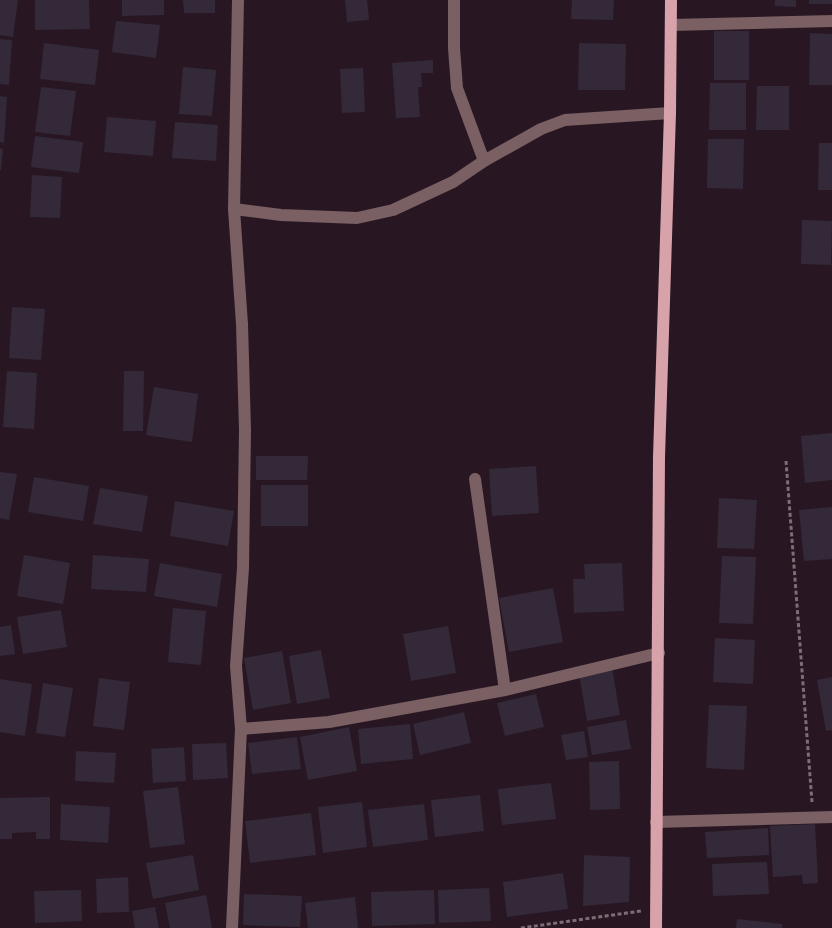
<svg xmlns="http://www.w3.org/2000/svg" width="832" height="928" viewBox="0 0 832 928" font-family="'PT Sans',sans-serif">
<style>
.building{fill:#332939}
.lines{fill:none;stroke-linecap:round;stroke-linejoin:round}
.path{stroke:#7c6d77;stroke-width:3;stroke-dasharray:4 2.5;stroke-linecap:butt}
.minor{stroke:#7a5f63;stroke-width:12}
.major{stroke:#d8a2ab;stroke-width:12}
</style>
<rect width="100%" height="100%" fill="#281722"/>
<!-- building -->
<g class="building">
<path d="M0,0H18L13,37L0,35Z"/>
<path d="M35,0H89L90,29L35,30Z"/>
<path d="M122,0H164V15L122,16Z"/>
<path d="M183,0H215V13H184Z"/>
<path d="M345,0H367L369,20L347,22Z"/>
<path d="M572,0H614L613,20L571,19Z"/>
<path d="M775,0H796V7L775,6Z"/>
<rect x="809" y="0" width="23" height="4"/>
<path d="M116,21L160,25L156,58L112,52Z"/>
<rect x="714" y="31" width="35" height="49"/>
<path d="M810,33L832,34V85H809Z"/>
<path d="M0,39L12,40L9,85L0,84Z"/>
<path d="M44,43L99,50L95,85L40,79Z"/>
<path d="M579,43L626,44L625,90H578Z"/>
<path d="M433,60V73H421L422,87H418L420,117L396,118L392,63Z"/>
<path d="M183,67L216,70L212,116L179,114Z"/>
<path d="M363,68L365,112L342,113L340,69Z"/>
<path d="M710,83H746V130H709Z"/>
<path d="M757,86H789V130H756Z"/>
<path d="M41,87L76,91L70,136L35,132Z"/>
<path d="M0,96L7,97L4,143L0,142Z"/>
<path d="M107,117L156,121L153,156L104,152Z"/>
<path d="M175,122L218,125L216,161L172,158Z"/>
<path d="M35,136L83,142L79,173L31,167Z"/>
<path d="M708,139H744L743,189L707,188Z"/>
<path d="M819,143H832V190H818Z"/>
<path d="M0,148L3,149L1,170H0Z"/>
<path d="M32,175L62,177L60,218L30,217Z"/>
<path d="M802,220L832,221L831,265L801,264Z"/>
<path d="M12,307L45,309L41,360L9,358Z"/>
<path d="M7,371L37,373L34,429L3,427Z"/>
<path d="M124,371H144L143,431H123Z"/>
<path d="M154,387L198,394L192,442L146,435Z"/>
<path d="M832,433V480L805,483L801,436Z"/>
<path d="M256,456H308L307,480H256Z"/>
<path d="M536,466L539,513L492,516L489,469Z"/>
<path d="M0,472L17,474L9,520L0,518Z"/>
<path d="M34,477L89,486L83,521L28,512Z"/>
<rect x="261" y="485" width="47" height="41"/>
<path d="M100,488L148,496L142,532L93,524Z"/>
<path d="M719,498L757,500L754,549L717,548Z"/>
<path d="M175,501L234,511L228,546L170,536Z"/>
<path d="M832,507V559L804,561L799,510Z"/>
<path d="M24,555L70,563L63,604L17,596Z"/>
<path d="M93,555L149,559L146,592L91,589Z"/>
<path d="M722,556L756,557L753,624L719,623Z"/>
<path d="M160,563L222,574L217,607L154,596Z"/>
<path d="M622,563L624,611L574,613L573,579H585L584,564Z"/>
<path d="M553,588L563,642L509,652L499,598Z"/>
<path d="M173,608L206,611L201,665L168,662Z"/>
<path d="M61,610L67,647L23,654L17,617Z"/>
<path d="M11,625L15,654L0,656V627Z"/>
<path d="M448,626L456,673L411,681L403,634Z"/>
<path d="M715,638L755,640L753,684L713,682Z"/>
<path d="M321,650L330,698L297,704L289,656Z"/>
<path d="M282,651L291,703L253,710L244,658Z"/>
<path d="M612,667L620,715L587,721L579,674Z"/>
<path d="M832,677V730L826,731L817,680Z"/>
<path d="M99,678L130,682L124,730L93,726Z"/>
<path d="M0,679L32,684L25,736L0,732Z"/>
<path d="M43,683L73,688L65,737L36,733Z"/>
<path d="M536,694L544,727L505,736L497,703Z"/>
<path d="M709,705L747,706L744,770L706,768Z"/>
<path d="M464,712L471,743L420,755L413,724Z"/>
<path d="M626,720L631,749L592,755L587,727Z"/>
<path d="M410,724L413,759L361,764L358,729Z"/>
<path d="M349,727L357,771L308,780L300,737Z"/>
<path d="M584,731L588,757L566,760L561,735Z"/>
<path d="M297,737L301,769L252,774L248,743Z"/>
<path d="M226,743L228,778L193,780L192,744Z"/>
<path d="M184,747L186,781L153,783L151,749Z"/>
<path d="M76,751L116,753L114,783L75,781Z"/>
<path d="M619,761L620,809L590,810L589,762Z"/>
<path d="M551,783L556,819L502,825L498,789Z"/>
<path d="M178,787L185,844L150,848L143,791Z"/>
<path d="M480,795L484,831L435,837L431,800Z"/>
<path d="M50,797V839H36V832L12,833V839H0V798Z"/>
<path d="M362,802L367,847L323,853L318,807Z"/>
<path d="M61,804L110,807L108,843L60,840Z"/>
<path d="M424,804L428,840L373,847L368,810Z"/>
<path d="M311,813L316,855L250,863L245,821Z"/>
<path d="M815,824L818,883L803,884L802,875L773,877L770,826Z"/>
<path d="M768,828L769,855L707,858L705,832Z"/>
<path d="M193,855L199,890L153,899L146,863Z"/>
<path d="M584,855L630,857L629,902L583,906Z"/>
<path d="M767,862L769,894L713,896L712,864Z"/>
<path d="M563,873L568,909L507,917L503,882Z"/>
<path d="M128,877L129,912L97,913L96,879Z"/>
<path d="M489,888L491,921L439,923L438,890Z"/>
<path d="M81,890L82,921L35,923L34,891Z"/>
<path d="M434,890L435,924L372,926L371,892Z"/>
<path d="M244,894L302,896L300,927L243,925Z"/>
<path d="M206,895L212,928H170L165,903Z"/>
<path d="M355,897L358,928H308L305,903Z"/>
<path d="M155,907L159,928H135L132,911Z"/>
<path d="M737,919L782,924V928H736Z"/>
</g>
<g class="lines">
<!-- path -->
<g class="path">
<path d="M786,461L812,802"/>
<path d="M521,928L641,911"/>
</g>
<!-- minor -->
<g class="minor">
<path d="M454,0V48L457,88L484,161"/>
<path d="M671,25L832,21"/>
<path d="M234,209L281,215L357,218L393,210L453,182L484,161L541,129L565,120L670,113"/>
<path d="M475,479L505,690"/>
<path d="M241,729L329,722L505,690L659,653"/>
<path d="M656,822L832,817"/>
<path d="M232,928L241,729L236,666L243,568L245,430L242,324L234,209L238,0"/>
</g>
<!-- major -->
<path class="major" d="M656,928L659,457L670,113L671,0"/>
</g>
</svg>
